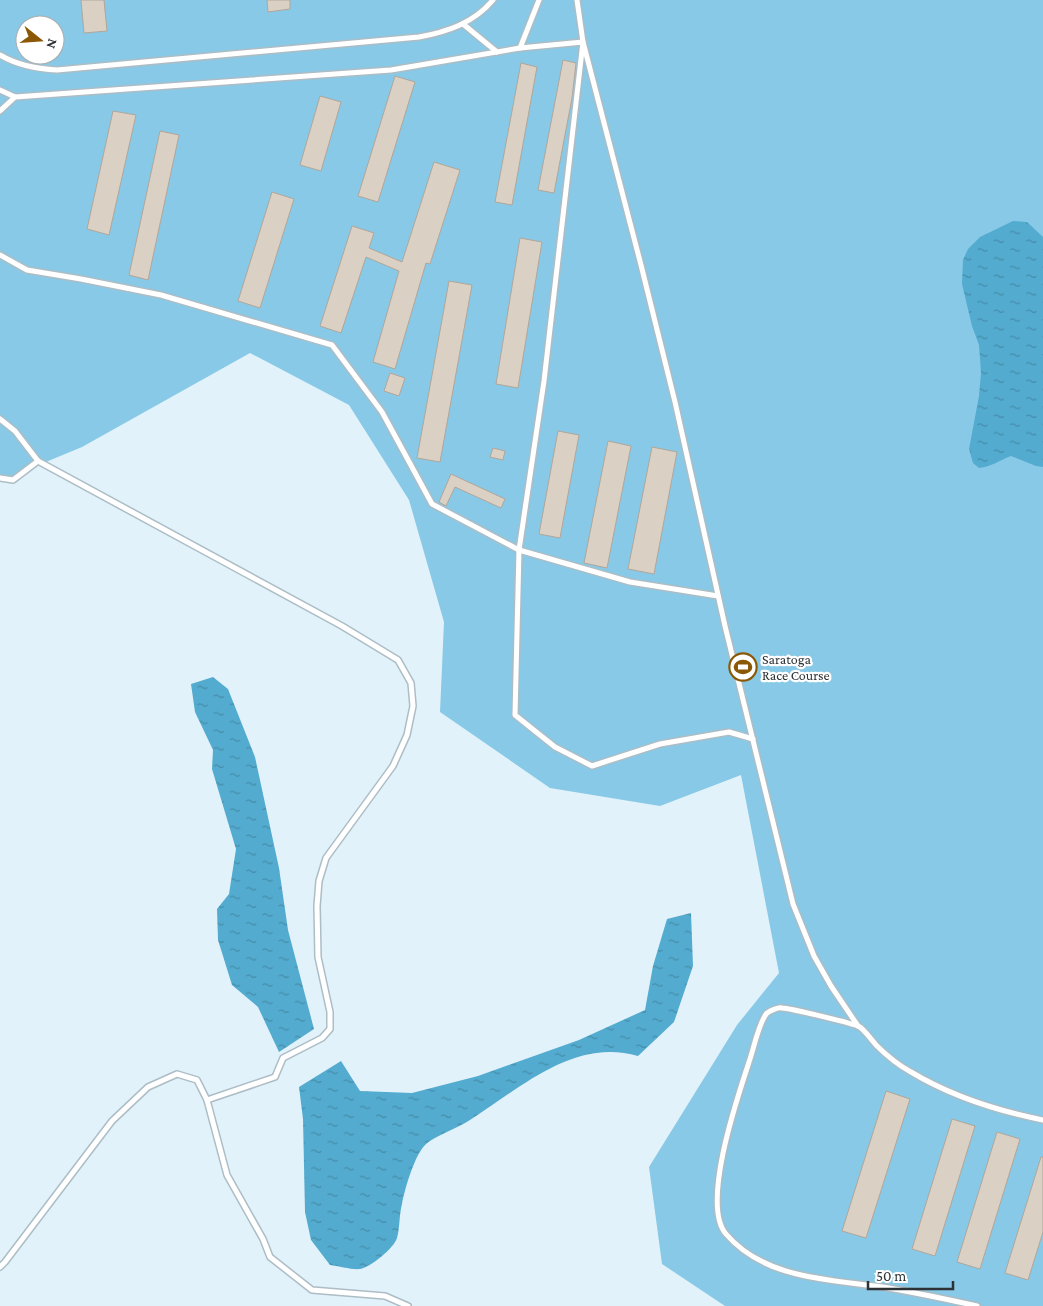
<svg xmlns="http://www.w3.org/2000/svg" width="1043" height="1306" viewBox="0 0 1043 1306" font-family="'Crimson Pro',serif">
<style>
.park{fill:#87c9e6;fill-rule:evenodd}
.water{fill:url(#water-ripples)}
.building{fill:#dbd0c4;stroke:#b1a69a}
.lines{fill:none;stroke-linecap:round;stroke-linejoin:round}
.service-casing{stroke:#adbdc5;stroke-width:8}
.service{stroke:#fff;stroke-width:5}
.labels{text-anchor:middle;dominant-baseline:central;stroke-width:4.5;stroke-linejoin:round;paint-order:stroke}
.poi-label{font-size:14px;fill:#2c3235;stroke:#fff;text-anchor:start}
</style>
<defs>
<pattern id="water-ripples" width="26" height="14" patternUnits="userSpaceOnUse" patternTransform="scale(1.25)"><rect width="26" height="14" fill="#53abcf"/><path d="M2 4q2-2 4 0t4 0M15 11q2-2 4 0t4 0" fill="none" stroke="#458ca9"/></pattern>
</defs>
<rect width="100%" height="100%" fill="#e1f2fa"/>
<!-- park -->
<path class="park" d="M0,0H1043V1306H725L662,1264L649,1167L737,1025L779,973L741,775L660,806L550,788L440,712L444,622L409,500L349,405L250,353L82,447L0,481ZM25,25H55V55H25Z"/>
<!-- water -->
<g class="water">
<path d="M1013,221L1027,222L1043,237V467L1036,466L1011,456C1000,460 991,467 979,468L973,463L969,449L979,396L981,373L979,345L972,326L962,284L963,260L968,249L980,237Z"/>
<path d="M213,677L228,689L255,757L279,868L288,930L314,1029L279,1052L258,1007L232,985L218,940L217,909L229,894L236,849L212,769L213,750L195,712L191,684Z"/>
<path d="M691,913L693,966L674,1022L638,1056C574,1037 519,1089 470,1120C458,1128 435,1136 426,1144C415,1154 405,1188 402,1204C399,1215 400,1227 397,1238C394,1248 371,1267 360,1269C352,1270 339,1266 330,1265L311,1240L305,1212L303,1119L299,1087L341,1061L360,1091L412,1093L478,1076L579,1040L645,1010L653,966L667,919Z"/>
</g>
<!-- building -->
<g class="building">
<path d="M81,0H104L107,31L84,33Z"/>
<path d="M267,0H290V9L268,12Z"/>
<path d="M563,60L576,63L572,98L554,193L538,190Z"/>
<path d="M521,63L537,67L512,205L495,202Z"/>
<path d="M395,76L415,82L378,202L358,196Z"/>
<path d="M320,96L341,102L321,171L300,165Z"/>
<path d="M113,111L136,115L109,235L87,229Z"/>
<path d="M160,131L179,135L148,280L129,275Z"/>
<path d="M434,162L460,170L430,264L426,263L395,369L373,362L399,271L366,257L341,333L320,326L352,226L374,233L369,248L402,262Z"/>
<path d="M272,192L294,199L260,308L238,301Z"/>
<path d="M520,238L542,242L518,388L496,384Z"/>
<path d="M449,281L472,285L440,462L417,458Z"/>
<path d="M390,373L405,378L399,396L384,391Z"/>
<path d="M558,431L579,435L560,538L539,534Z"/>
<path d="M608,441L631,446L607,568L584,563Z"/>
<path d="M652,447L677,452L654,574L628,569Z"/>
<path d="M493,448L505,451L503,460L490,457Z"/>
<path d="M451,474L505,499L501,508L455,487L446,506L439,502Z"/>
<path d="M886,1091L910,1099L866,1238L842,1231Z"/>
<path d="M952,1119L975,1126L935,1256L912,1249Z"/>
<path d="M997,1132L1020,1139L980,1269L957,1262Z"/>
<path d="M1041,1157H1043V1232L1028,1280L1005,1273Z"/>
</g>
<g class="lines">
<!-- service casing -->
<g class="service-casing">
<g id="service">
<path d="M577,0L583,42L641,265L675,402L725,626L793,904L814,956L831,986L858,1026"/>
<path d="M463,24L497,52"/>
<path d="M520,48L539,0"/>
<path d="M0,55C17,65 37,69 57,70L419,37C447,32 474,23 493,0"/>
<path d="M0,90L15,97L391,70L520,48L583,42L544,381L519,550L515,715L555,747L592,766L660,744L729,732L753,739"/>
<path d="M0,111L15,97"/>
<path d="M0,255L27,270L81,279L161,295L332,345L382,412L432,504L519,550L630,582L718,596"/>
<path d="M0,419L15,431L38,461L342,626L398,660L411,683L413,706L407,735L393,766L326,858L319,881L317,906L318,957L330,1012V1029L322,1038L283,1058L275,1077L207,1100"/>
<path d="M0,478L13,480L38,461"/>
<path d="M0,1267L5,1262L112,1121L148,1087L177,1074L197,1080L207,1100L227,1175L263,1239L270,1257L312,1290L385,1296L408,1306"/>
<path d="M977,1306C950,1300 922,1294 894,1289C837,1279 767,1282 726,1234C700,1204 739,1093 750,1059C754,1047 759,1022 767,1013C770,1011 778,1007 782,1008C789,1008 856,1024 860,1027C866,1032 871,1039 876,1045C886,1055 898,1065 911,1072C951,1096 998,1111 1043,1120"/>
</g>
</g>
<!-- service -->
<use href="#service" class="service"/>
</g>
<!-- icons -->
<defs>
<g id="stadium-ring" transform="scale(1.4375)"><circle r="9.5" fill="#fff" stroke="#8b5805" stroke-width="1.5"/><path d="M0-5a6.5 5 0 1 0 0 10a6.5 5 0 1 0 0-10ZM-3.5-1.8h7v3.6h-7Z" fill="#8b5805"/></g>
</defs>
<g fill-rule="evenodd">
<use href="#stadium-ring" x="743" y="667"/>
</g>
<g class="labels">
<!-- poi labels -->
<g class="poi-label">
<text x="762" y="659">Saratoga<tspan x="762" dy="16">Race Course</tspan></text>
</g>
</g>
<!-- north arrow -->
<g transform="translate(40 40) rotate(107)"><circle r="24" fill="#ffffff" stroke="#abadae"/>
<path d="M0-4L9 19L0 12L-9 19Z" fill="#8b5805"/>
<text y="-8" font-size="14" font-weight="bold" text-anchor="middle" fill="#2c3235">N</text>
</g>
<!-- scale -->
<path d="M868 1281v8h85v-8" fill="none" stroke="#2c3235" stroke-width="2.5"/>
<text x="876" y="1281" font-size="15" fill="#2c3235" stroke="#ffffff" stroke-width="4" paint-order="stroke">50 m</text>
</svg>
